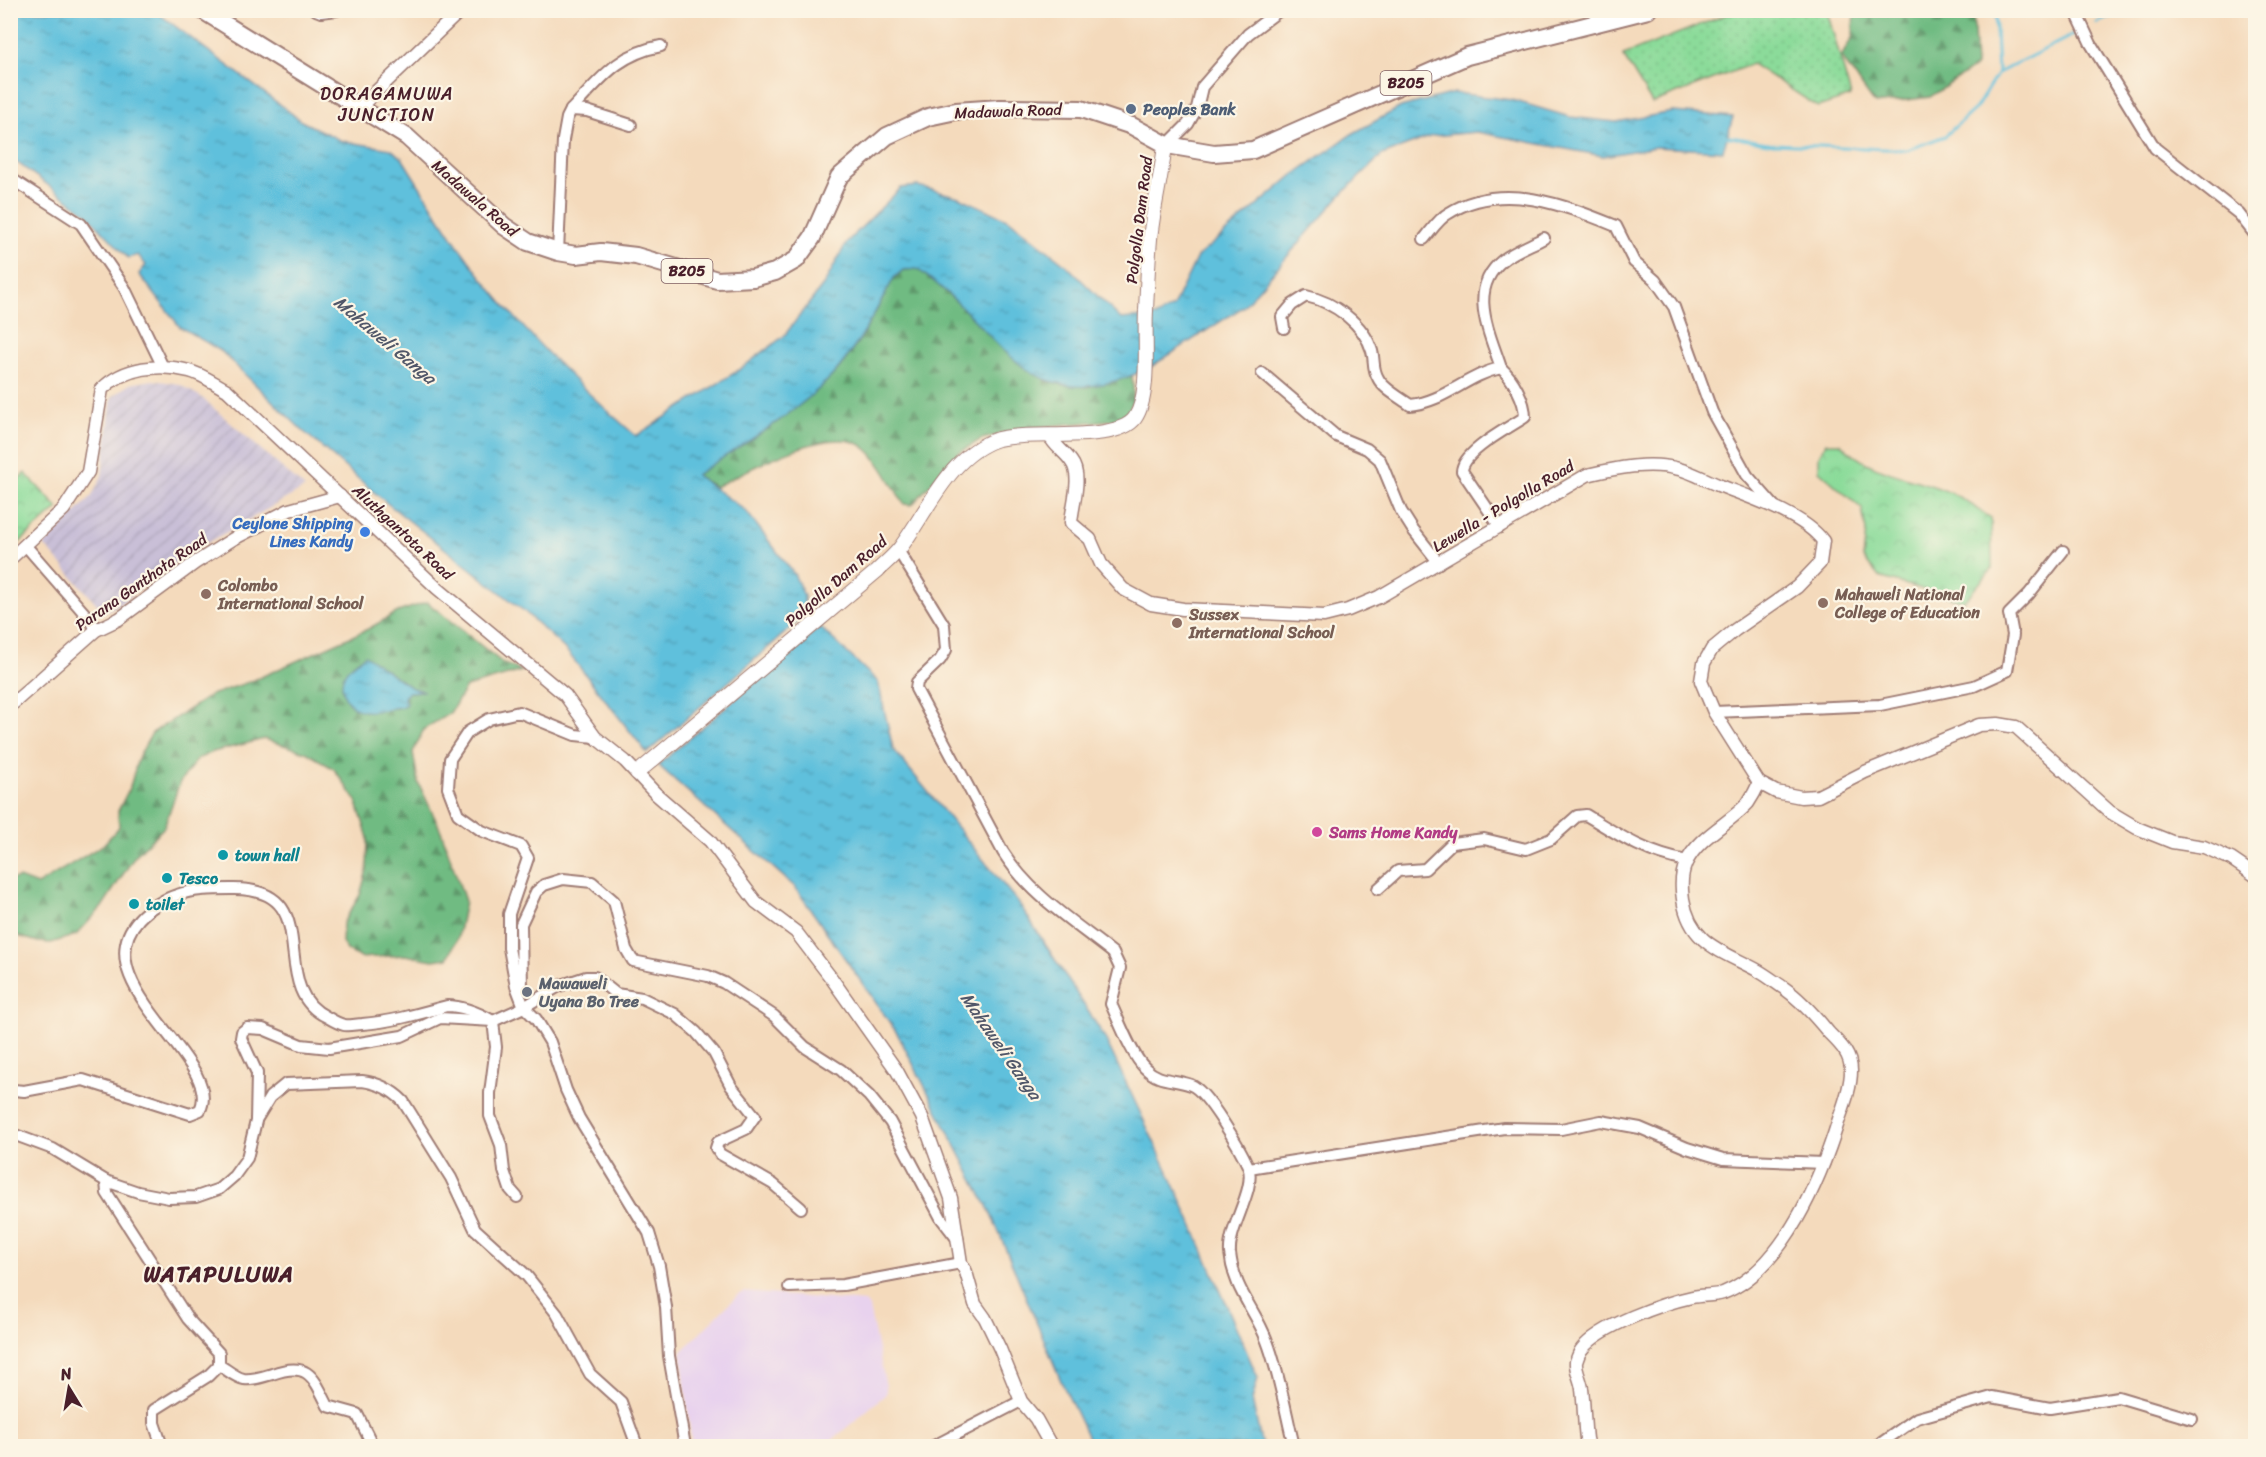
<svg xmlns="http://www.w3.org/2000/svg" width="2266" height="1457" viewBox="0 0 2266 1457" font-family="Sriracha,sans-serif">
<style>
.built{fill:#e8d2ee}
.industrial{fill:url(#industrial-furrows)}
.grass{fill:url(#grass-dots);stroke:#6a7d62;stroke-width:1.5}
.forest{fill:url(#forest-firs);stroke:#5d6d56;stroke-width:1.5;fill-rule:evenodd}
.park{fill:url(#park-crowns);stroke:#6a7d62;stroke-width:1.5}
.water{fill:url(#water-ripples);stroke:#547084;stroke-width:1.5}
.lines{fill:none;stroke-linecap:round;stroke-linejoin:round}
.stream{stroke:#5ec0dc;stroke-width:3}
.minor-casing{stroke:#9f7c74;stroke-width:14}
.tertiary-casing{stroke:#9f7c74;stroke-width:15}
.secondary-casing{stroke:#9f7c74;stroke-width:16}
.primary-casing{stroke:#9f7c74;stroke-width:20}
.minor{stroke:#fff;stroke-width:10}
.tertiary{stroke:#fff;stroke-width:12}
.secondary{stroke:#fff;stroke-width:14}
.primary{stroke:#fff;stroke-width:16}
.service-dot{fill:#5c6f8a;stroke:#fcf5e5;stroke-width:2}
.shop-dot{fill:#3f7fe0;stroke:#fcf5e5;stroke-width:2}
.education-dot{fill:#8d6e63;stroke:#fcf5e5;stroke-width:2}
.hotel-dot{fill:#d1479c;stroke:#fcf5e5;stroke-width:2}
.culture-dot{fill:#0f9aa8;stroke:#fcf5e5;stroke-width:2}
.worship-dot{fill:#6b7280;stroke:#fcf5e5;stroke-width:2}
.labels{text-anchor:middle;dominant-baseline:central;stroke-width:4.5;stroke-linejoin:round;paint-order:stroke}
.shield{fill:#fcf5e5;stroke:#7f5f63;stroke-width:1.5}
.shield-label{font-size:15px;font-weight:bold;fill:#4a1f2b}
.service-label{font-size:16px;font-weight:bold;fill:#4e5e75;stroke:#fcf5e5;text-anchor:start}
.street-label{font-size:16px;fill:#4a1f2b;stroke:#fcf5e5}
.shop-label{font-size:16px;font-weight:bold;fill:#366cbe;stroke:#fcf5e5;text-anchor:end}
.education-label{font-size:16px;font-weight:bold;fill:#785e54;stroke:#fcf5e5;text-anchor:start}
.hotel-label{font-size:16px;font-weight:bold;fill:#b23c85;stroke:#fcf5e5;text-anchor:start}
.culture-label{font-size:16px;font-weight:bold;fill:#0d838f;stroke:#fcf5e5;text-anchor:start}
.worship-label{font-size:16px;font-weight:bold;fill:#5b616d;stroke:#fcf5e5;text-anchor:start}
.neighbourhood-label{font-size:18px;letter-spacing:1.5px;fill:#4a1f2b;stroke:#fcf5e5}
.water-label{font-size:18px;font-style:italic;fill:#515769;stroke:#fcf5e5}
.district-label{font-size:22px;font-weight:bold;letter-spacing:1.5px;fill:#4a1f2b;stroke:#fcf5e5}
</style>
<defs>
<pattern id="industrial-furrows" width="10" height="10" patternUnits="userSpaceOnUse" patternTransform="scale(1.5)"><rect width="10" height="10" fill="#c9bfd7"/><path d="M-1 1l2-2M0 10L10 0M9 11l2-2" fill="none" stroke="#aea4b9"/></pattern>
<pattern id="grass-dots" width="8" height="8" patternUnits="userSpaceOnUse" patternTransform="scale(1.5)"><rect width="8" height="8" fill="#8bdb9a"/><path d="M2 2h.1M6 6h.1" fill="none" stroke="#79bc85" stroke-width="1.8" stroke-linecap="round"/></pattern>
<pattern id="forest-firs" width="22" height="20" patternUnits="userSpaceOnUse" patternTransform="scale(1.5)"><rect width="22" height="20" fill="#70bb82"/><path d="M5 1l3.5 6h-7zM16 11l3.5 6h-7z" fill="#5e976b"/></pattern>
<pattern id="park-crowns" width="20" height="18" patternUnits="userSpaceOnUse" patternTransform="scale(1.5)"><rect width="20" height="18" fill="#8bdb9a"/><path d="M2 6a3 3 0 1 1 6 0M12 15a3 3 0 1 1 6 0" fill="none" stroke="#79bc85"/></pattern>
<pattern id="water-ripples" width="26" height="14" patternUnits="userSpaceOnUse" patternTransform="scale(1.5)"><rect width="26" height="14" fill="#5ec0dc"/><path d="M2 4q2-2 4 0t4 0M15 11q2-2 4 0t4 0" fill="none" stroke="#509bb3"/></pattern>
</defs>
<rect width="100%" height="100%" fill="#fcf5e5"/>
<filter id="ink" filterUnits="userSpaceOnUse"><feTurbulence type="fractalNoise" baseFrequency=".0167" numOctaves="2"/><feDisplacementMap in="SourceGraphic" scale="12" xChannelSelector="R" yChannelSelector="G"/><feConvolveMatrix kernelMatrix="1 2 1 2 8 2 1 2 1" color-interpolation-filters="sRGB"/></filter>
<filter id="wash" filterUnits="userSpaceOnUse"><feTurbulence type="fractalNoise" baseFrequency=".008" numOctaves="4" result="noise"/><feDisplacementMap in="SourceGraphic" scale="24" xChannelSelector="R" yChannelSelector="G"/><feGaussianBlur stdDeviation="1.35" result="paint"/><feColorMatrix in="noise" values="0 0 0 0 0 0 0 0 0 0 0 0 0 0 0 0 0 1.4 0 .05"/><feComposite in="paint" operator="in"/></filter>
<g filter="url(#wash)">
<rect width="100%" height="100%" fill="#f4dabc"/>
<!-- built -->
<path class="built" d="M744,1292L865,1302L869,1308L886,1386V1394L825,1446H692L681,1352L739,1294Z"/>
<!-- industrial -->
<path class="industrial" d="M153,380L179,384L201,397L305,488L184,556L122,603L104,612L44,545L92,496L102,476L112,397L130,384Z"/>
<!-- grass -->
<path class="grass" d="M1738,10L1827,11L1851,96L1818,107L1752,64L1652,103L1623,55Z"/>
<!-- forest -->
<g class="forest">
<path d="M1854,11H1973L1976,66L1930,97L1875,104L1841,57L1853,36Z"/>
<path d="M917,269L933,280L959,304L1009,355L1047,381L1086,387L1132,376C1134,396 1136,403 1122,419L1027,428L982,439L958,453L912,505L904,504C893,487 878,455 861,445C827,425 746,471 715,487L695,475C740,445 791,417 829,379C857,351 875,312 894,278L903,270Z"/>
<path d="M427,602L504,664L522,671L466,687L450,713L424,729L413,752L418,782L441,831L465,901L458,937L448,958L433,960L405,955L360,958L347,950L342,943L343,923L360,895L367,870L368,838L356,800L334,769L306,752L264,739L213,752L197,759L180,782L164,827L135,856L102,907L76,935L51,943L38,942L11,934L10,880L19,878L37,885L103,845L119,827L118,811L130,787L138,758L152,733L211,695L252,681L368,629L398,612ZM365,656L412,688L421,691L409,692L404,697L405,704L401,707L364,711Z"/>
</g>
<!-- park -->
<g class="park">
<path d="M1826,443H1840C1870,476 1917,476 1955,495C1968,501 1979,511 1991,518L1992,569L1964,601L1879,577L1863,558L1866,531L1862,509L1819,471V456Z"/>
<path d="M25,473L58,508L11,550V485Z"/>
</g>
<!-- water -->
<g class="water">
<path d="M11,11H155L303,122L342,141L391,149L402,158C420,187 438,216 457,244C507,316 570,379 636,436L739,370L784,336L824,284L847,242L901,188L918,186L959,197L1009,220L1066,265L1121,319L1157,316L1173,307L1197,257L1293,175L1352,134L1401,107L1454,93L1512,100L1570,117L1616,122L1673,112L1733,117L1723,151L1656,147L1603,156L1477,132L1432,136L1382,155L1340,196L1243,307L1149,368C1023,428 1003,327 917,269L903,270L894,278C875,312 857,350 830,378C792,417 741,445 696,475L746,511L794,574L804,596V606L809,612L647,753L566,650L524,611L388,504L303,431L221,351L180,327L139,274L146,265L138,255L128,258L85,212L11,158Z"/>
<path d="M820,627L878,682L893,749L1020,905L1104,1036L1181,1199L1258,1378L1252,1400L1262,1446H1092L1061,1381L992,1216L897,1033L795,887L658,765Z"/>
<path d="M365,655L412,688L424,691L409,692L404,697L406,704L401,707C390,708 375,713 364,711C347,709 338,689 344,675C347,667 358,661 365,655Z"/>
</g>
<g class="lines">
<!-- stream -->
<g class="stream">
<path d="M2097,23L2125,10"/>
<path d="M1998,73L2077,33"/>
<path d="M1724,136L1774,144L1907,150L1945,136L1976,108L1998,73L1995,10"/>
</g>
</g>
</g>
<g filter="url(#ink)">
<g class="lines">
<!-- minor casing -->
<g class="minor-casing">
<g id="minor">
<path d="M316,10L321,12L337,10"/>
<path d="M2075,10L2091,44L2155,148L2239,214L2256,236"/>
<path d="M571,110L587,111L631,125"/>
<path d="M1167,145L1188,124L1197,108L1202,87L1248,34L1280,10"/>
<path d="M10,178L81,224L124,287L163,367"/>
<path d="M1424,239C1431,231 1439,218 1449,213C1502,180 1564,205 1616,226L1634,262L1655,280L1674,307L1712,412L1747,475L1776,508"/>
<path d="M558,252L563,140L567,118L571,110C600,80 617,54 661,46"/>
<path d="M1284,328L1282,317L1292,305L1306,296C1334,302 1364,324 1372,351C1375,361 1372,368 1378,378C1383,389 1401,398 1410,405C1444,402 1467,375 1501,368C1513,379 1525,400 1525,417C1509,428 1463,451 1462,471L1500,527"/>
<path d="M1501,368C1489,331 1467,289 1503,260C1514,251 1531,245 1544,238"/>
<path d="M1262,373L1336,436L1367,449L1380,460L1401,511L1413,530L1439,563"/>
<path d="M26,546L92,622L96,630"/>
<path d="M898,550L944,625L946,650L940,660L917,682L916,689L1003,852C1030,895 1074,922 1113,953L1120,968L1111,1004C1119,1021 1132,1056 1145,1068C1160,1083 1173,1078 1191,1085C1207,1091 1240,1148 1248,1166C1257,1188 1228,1227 1230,1253C1234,1291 1255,1308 1267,1341C1279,1372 1286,1414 1294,1446"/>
<path d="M1714,712L1880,705L1974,686L2007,671L2013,635L2009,614L2029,594L2063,551"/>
<path d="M595,737L575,735L519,712L489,719L468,732L450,759L448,788L458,814L482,831L521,846L528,858L509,914V948L516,986L524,1007L536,1019L550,1042L566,1090L579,1118L649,1233L659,1266L666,1307L669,1356L685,1446"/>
<path d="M1378,889L1398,871L1425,869L1452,843L1484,839L1526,849L1551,839L1577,816L1586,815C1620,836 1647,854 1687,861"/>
<path d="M522,989L521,924L536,892L544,885L563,879L592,882L614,901L626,949L633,961L708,976L724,983L774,1016L805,1047L841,1070L869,1096L890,1122L941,1218L958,1240"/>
<path d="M10,1087L14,1090L24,1091L83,1080L190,1114L200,1110C225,1061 81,983 139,919C148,909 164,899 177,895C194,889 213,889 231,889C330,887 263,987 327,1017C332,1020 339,1024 344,1025C349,1026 357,1024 362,1024C391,1022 418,1014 447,1006C462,1006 479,1013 493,1021L496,1047L490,1093V1116L501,1145L504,1171L510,1189L517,1197"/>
<path d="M256,1120L270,1097L286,1084L362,1081C378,1083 391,1089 403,1101L451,1178L475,1229L526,1275L557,1314L590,1374L621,1402L637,1446"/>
<path d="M10,1133L53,1149L106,1181L138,1192L169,1198L196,1197L219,1189L234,1176L247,1158L256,1121L257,1073L241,1038L242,1032L247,1028L263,1029L301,1045L329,1048L402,1036L440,1018L493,1021L524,1007L559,986L586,977H595L616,994L642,998L675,1014L696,1032L714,1053L731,1086L755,1116L746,1129L718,1142L716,1148L720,1154L773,1184L801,1208"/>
<path d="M1249,1168L1504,1128L1561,1129L1601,1121L1640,1128L1687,1148L1723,1159L1824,1163"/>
<path d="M106,1181L107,1193L188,1319L219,1353V1365L208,1376L154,1410V1423L162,1446"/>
<path d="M789,1287L843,1285L961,1263"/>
<path d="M219,1365C226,1369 236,1378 244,1379C254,1380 262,1377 272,1374C308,1361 313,1376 328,1406L357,1414L373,1446"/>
<path d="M934,1446L1021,1401"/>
<path d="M1877,1446L1917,1418L1992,1397L2050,1408L2118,1397L2192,1419"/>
</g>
</g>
<!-- tertiary casing -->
<g class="tertiary-casing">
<g id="tertiary">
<path d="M360,107L461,10"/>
<path d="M1049,435C1055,447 1064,451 1071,461C1083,476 1072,505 1071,523L1090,539L1101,564L1123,589L1151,604L1183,609L1324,616L1348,610L1379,597L1587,475C1616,468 1650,461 1679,469C1692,472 1705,480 1718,485C1749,497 1803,514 1823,541L1820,563L1797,587L1735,630L1712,649L1704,663L1701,681L1714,712L1759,783"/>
<path d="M10,559L64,509L88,472L102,389C124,367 160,363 189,371C202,374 215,384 227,390L437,588L565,695L595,737L625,761L656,794L710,841L756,902L796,932L832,979L897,1071L922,1117L951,1198L961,1263L966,1272L975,1304L985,1318L1000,1349L1021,1401L1036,1419L1051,1446"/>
<path d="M10,706L96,630L119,619L195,563L233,539L289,510L340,496"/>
<path d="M1759,783L1776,792L1801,797L1818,796L1865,772L1979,725L1998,724L2016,727L2110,812L2137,828L2172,842L2204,847L2231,859L2256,876"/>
<path d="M1588,1446L1586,1439C1584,1422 1584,1405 1582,1389C1581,1380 1575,1370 1576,1362C1577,1359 1580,1351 1582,1349C1599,1326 1664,1303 1692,1297C1702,1295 1714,1296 1723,1293C1784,1269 1821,1177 1839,1119C1844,1105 1851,1087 1851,1071C1851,1054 1840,1044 1829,1033C1816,1017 1801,1000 1784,988C1775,982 1766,975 1757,970C1722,951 1690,944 1683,899C1681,887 1681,874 1686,863C1698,837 1730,823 1748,803C1752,797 1756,790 1759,783"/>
</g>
</g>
<!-- secondary casing -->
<g class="secondary-casing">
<path id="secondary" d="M637,773L877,571C885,563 893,557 900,548C928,511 949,455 998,439C1029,430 1116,444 1135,418C1151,395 1144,339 1146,311C1147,287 1148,263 1150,239C1153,210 1160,182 1164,153L1167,145"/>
</g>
<!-- primary casing -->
<g class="primary-casing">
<path id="primary" d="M202,10L407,137L504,226L528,242L558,252L576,255L601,252L636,256L717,280L753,278L775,272L796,260L812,238L839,177L887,136L928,117L956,111L1000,108L1081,109L1132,126L1167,145L1214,153L1253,150L1467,56L1648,10"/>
</g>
<!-- minor -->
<use href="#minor" class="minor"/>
<!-- tertiary -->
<use href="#tertiary" class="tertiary"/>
<!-- secondary -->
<use href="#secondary" class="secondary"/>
<!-- primary -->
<use href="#primary" class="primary"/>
</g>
</g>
<!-- markers -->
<circle class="service-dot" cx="1131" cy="109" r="6"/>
<circle class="shop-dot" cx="365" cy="532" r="6"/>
<g class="education-dot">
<circle cx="206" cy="594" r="6"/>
<circle cx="1823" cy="603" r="6"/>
<circle cx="1177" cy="623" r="6"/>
</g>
<circle class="hotel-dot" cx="1317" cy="832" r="6"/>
<g class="culture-dot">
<circle cx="223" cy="855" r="6"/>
<circle cx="167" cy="878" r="6"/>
<circle cx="134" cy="904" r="6"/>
</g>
<circle class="worship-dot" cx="527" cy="992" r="6"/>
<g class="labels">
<!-- shield labels -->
<g class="shield">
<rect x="1380.5" y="71" width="51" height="24" rx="4.5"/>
<rect x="661.5" y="259" width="51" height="24" rx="4.5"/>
</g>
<g class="shield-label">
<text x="1406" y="83">B205</text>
<text x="687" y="271">B205</text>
</g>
<!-- service labels -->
<g class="service-label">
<text x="1143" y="109">Peoples Bank</text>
</g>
<!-- street labels -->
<g class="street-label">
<text transform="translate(1008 111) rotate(-2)">Madawala Road</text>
<text transform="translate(475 198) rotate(41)">Madawala Road</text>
<text transform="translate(1139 220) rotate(-83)">Polgolla Dam Road</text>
<text transform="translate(1503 506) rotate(-31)">Lewella - Polgolla Road</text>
<text transform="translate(403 532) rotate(43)">Aluthgantota Road</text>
<text transform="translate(836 581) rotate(-41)">Polgolla Dam Road</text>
<text transform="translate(141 582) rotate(-35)">Parana Ganthota Road</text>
</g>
<!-- shop labels -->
<g class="shop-label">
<text x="353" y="523">Ceylone Shipping<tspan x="353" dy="18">Lines Kandy</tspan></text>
</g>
<!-- education labels -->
<g class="education-label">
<text x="218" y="585">Colombo<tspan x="218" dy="18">International School</tspan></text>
<text x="1835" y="594">Mahaweli National<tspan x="1835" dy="18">College of Education</tspan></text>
<text x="1189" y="614">Sussex<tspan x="1189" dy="18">International School</tspan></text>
</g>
<!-- hotel labels -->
<g class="hotel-label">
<text x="1329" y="832">Sams Home Kandy</text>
</g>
<!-- culture labels -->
<g class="culture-label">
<text x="235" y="855">town hall</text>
<text x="179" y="878">Tesco</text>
<text x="146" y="904">toilet</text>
</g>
<!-- worship labels -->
<g class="worship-label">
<text x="539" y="983">Mawaweli<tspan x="539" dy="18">Uyana Bo Tree</tspan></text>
</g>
<!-- neighbourhood labels -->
<g class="neighbourhood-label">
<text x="387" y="94">DORAGAMUWA<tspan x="387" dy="21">JUNCTION</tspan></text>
</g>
<!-- water labels -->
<g class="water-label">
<text transform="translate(385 340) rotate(40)">Mahaweli Ganga</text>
<text transform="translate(1001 1046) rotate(55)">Mahaweli Ganga</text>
</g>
<!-- district labels -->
<g class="district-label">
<text x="219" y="1274">WATAPULUWA</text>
</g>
</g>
<!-- margin -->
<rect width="2266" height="1457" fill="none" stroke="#fcf5e5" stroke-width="36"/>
<!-- north arrow -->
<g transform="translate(69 1388) rotate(349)" stroke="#fcf5e5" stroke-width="4.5" paint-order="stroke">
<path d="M0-4.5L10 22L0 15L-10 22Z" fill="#4a1f2b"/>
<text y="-9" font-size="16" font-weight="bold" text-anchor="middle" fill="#4a1f2b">N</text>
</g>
</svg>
